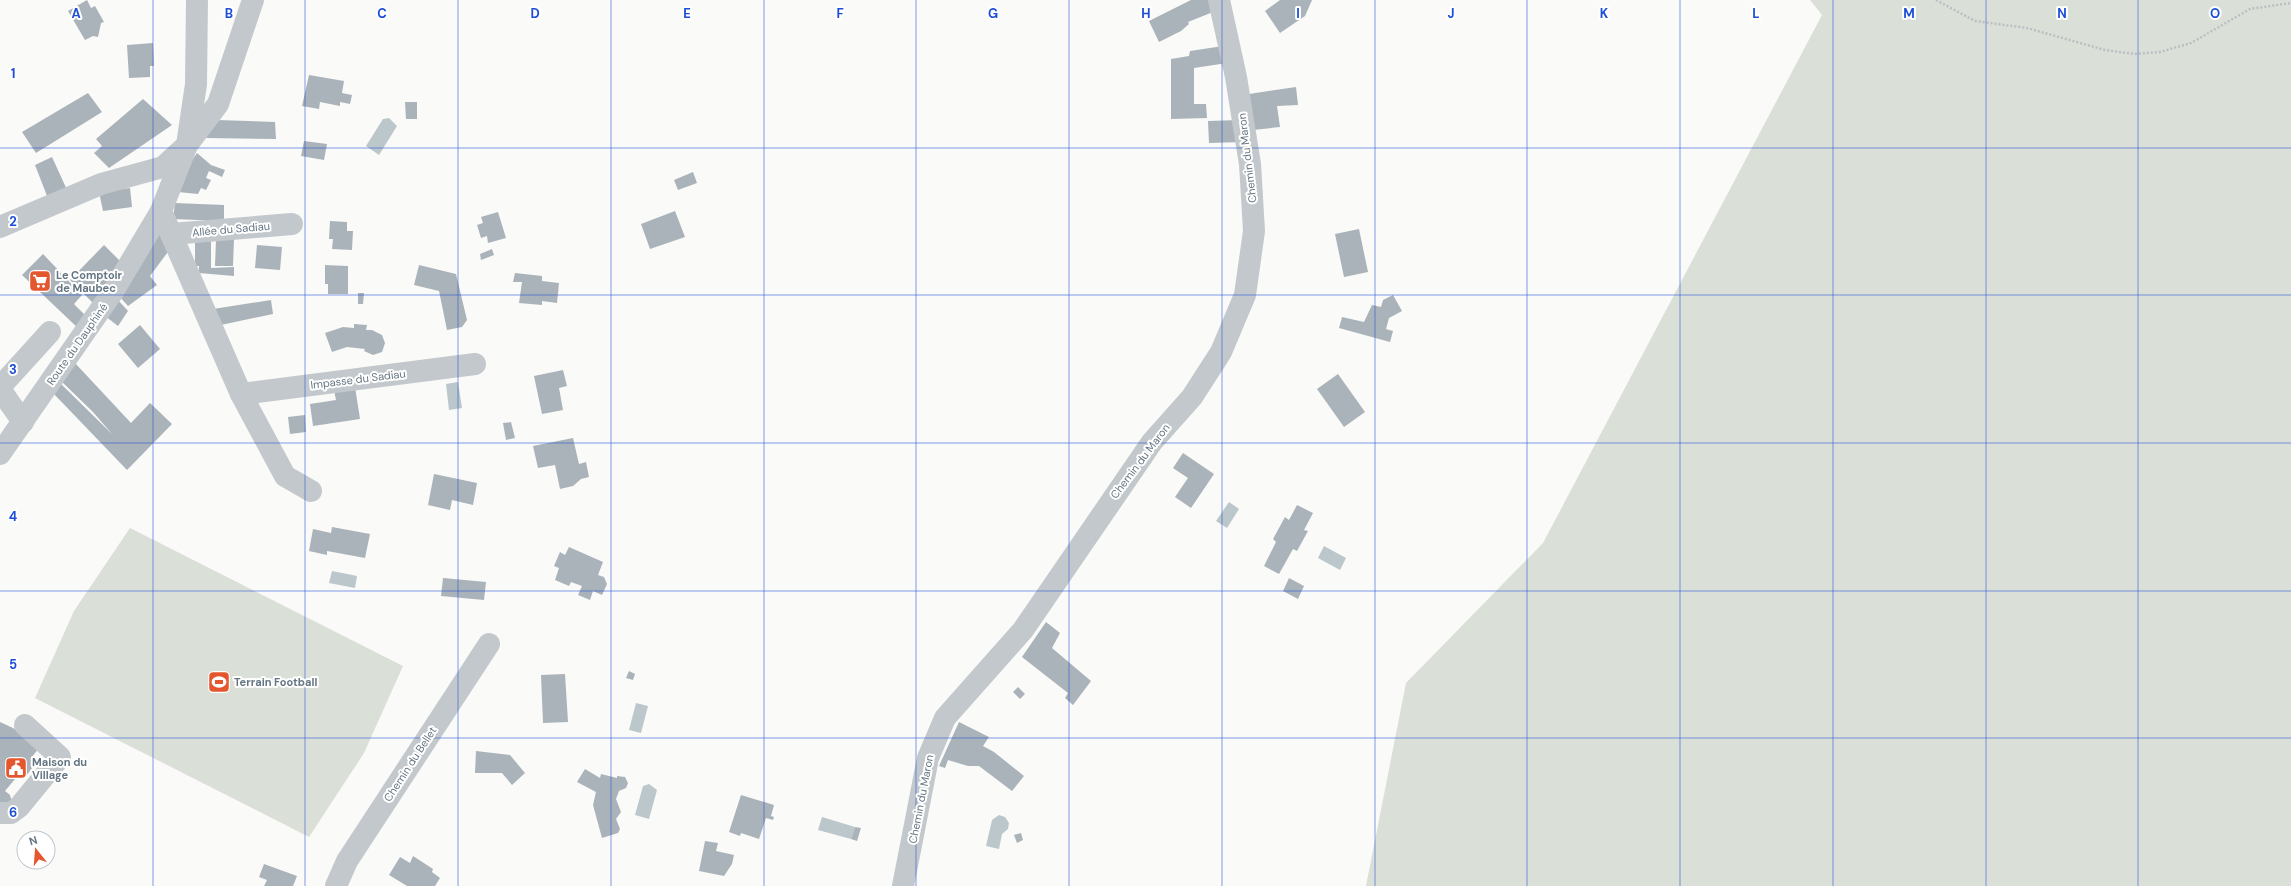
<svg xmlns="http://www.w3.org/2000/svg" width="2291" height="886" viewBox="0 0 2291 886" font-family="'DM Sans',sans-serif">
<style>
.green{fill:#dadfd7}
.water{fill:#bbc7cb}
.building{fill:#aab3b9}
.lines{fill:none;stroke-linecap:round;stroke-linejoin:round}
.path{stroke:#bbbfc2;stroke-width:2.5;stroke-dasharray:2 2;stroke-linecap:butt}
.minor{stroke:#c3c8cc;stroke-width:22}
.grid{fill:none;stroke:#1d4ed8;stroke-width:1;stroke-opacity:0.55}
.labels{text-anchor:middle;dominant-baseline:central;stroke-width:4;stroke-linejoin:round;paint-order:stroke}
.street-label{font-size:11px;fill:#657683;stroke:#fff}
.poi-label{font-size:11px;font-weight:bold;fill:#657683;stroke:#fff;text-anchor:start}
.grid-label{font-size:13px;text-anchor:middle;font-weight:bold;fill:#1d4ed8;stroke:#fff;stroke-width:4;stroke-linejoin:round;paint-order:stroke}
</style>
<rect width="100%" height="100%" fill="#fafaf8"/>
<!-- green -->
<g class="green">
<path d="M1810,0H2291V886H1366L1406,683L1543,543L1822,15Z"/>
<path d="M130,528L403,666L364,753L309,837L35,698L74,611Z"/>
</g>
<!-- water -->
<g class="water">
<path d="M389,118L397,126L379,155L366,146L383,119Z"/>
<path d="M458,382L462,408L449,410L446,384Z"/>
<path d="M1229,502L1239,509L1227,528L1216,521Z"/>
<path d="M1324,546L1346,558L1340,570L1318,558Z"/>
<path d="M332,571L357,576L355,588L329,583Z"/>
<path d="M636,703L648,706L641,733L629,730Z"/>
<path d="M649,784L657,790L649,819L635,815L643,786Z"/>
<path d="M999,815L1005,817L1009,823L1008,829L1002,834L999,849L986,846L992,820Z"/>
<path d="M822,817L855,827L851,839L818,830Z"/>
</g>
<!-- building -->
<g class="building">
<path d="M87,0L91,8L95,6L104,22L101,23L98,37L93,36L85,40L68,11Z"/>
<path d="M1191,0H1209L1213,12L1188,22L1189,24L1181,31L1159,42L1149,21Z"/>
<path d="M1280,0H1312L1305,16L1280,33L1265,11Z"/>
<path d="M153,43L154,66H150V77L129,78L127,45Z"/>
<path d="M1223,46L1227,63L1194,68V104H1206L1207,118L1171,119V59L1189,56L1190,51Z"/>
<path d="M309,75L344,81L342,93L352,95L350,104L340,102V106L320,102L319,109L302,106Z"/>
<path d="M1296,87L1298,105L1277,106L1280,127L1253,130L1249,94Z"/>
<path d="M88,93L102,112L36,153L22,132Z"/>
<path d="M143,99L172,125L109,168L94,153L102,146L96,139Z"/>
<path d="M405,102H417V119H406Z"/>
<path d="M217,120L275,122L276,139L206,138Z"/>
<path d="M1240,120L1244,142L1209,143L1208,121Z"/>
<path d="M304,141L327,144L324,160L301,156Z"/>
<path d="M197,153L211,165L225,170L222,177L209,171L206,178L211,180L206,190L201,188L198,194L178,192L183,174Z"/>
<path d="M52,157L68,192L49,201L35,165Z"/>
<path d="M693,172L697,183L678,190L674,180Z"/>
<path d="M130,188L132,207L103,211L99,192Z"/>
<path d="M175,203L224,205V221L173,219Z"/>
<path d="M675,211L685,237L650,249L641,224Z"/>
<path d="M498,212L506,238L488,243L487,236L481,238L477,225L483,223L481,217Z"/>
<path d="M330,221L347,222V231H353L352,250L332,249L333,239H329Z"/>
<path d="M1359,229L1368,272L1344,277L1335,234Z"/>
<path d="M163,231L173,245L150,276L157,285L128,306L119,296L148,246Z"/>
<path d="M195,239H211V268L234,267V276L199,273V266H195Z"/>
<path d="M234,239L233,266H215L216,240Z"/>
<path d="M104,245L120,261L94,304L70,280Z"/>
<path d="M257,245L282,247L280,270L255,268Z"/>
<path d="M492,249L494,255L481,260L480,254Z"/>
<path d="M43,254L82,295L74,304L87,317L79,329L22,275Z"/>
<path d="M325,265L348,266V294H328V284H325Z"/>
<path d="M419,265L456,274L467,320L462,327L447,330L439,291L414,285Z"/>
<path d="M515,273L542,276V281L559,283L557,303L542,301V305L519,303L522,282H513Z"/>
<path d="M358,293H364L363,304H358Z"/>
<path d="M1393,295L1402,311L1389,318L1386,329L1393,331L1390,342L1339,328L1342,317L1364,322L1372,305L1381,307L1383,300Z"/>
<path d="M117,299L128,311L118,326L105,316Z"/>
<path d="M271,300L273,314L216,326L213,309Z"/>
<path d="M354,324L367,325L366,330H372L382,335L385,343L382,352L373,355L364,351L365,349L347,347L332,352L325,333L343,327L354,328Z"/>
<path d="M140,325L160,349L138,368L118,344Z"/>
<path d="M75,363L131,423L150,403L172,424L127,470L53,393L60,383L112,434L93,412L61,381Z"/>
<path d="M563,370L567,386L559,388L563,410L542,414L534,376Z"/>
<path d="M1338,374L1365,412L1344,427L1317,389Z"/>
<path d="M355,387L360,419L313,426L310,404L336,400L334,390Z"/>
<path d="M305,415L306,432L290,434L288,417Z"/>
<path d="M511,422L515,438L506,440L503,423Z"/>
<path d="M573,438L579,464L586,462L589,477L581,479L573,486L560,489L555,465L538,468L533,446Z"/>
<path d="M1183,453L1214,474L1191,508L1175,497L1188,478L1173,468Z"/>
<path d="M434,474L477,483L473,505L452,500L450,510L428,505Z"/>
<path d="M1297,505L1313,513L1304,530L1308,531L1297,551L1293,549L1279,574L1264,566L1276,542L1273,539L1285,517L1289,520Z"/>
<path d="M332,527L370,534L365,558L327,551V555L309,551L313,529L331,533Z"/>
<path d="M569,547L603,562L598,575L604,577L607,584L602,595L593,591L590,600L578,595L582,586L571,582L569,586L555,580L559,568L554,566L560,552L565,555Z"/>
<path d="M443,578L486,582L484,600L441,596Z"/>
<path d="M1289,578L1304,586L1298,599L1283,591Z"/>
<path d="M1046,622L1060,633L1052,648L1091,681L1073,705L1065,698L1068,693L1022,657Z"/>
<path d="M629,671L635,674L633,680L626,678Z"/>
<path d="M565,674L568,722L543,723L541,675Z"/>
<path d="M1018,687L1025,694L1020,699L1013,692Z"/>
<path d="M0,722L13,728L40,747L31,758L37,762L25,777L20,773L5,791L10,795L13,806L0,805Z"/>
<path d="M959,722L989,737L983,746L994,752L1024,776L1012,791L979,766H968L948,760L945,768L939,766Z"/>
<path d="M476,751L510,755L525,773L512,785L502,773H475Z"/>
<path d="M585,769L600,778L601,774L617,778V776L625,777L628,783L626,788L619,791L616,799L621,812L616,819L620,829L618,833L602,838L593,805L596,792L577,782Z"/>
<path d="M741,795L774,805L771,816L774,817L773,820L766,818L759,839L741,833L740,836L729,832Z"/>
<path d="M855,827L861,828L857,841L851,839Z"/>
<path d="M1021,833L1023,840L1017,843L1014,835Z"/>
<path d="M705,841L718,843L716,851L734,855L732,864L724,876L699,871Z"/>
<path d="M413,856L433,869L432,872L440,878L435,886H407L389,875L400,857L410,863Z"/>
<path d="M264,864L297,876L293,886H264L267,880L259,877Z"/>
</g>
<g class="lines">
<!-- path -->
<path class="path" d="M1936,0L1975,21L2027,28L2105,50L2134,54L2160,52L2191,43L2250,9L2291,3"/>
<!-- minor -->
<g class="minor">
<path d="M161,211L241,394L285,476L311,491"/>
<path d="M0,227L101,184L163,167L187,145L218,104L253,0"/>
<path d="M171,234L292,224"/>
<path d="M0,387L50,332"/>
<path d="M0,389L23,422"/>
<path d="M241,394L475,364"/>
<path d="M0,454L114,290L161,211L187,145L196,84L197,0"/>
<path d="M0,813H11L19,807L60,757L25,725"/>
<path d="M336,886L347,861L489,644"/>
<path d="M903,886L928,758L945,718L1023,630L1152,442L1192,397L1221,352L1245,295L1254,231L1250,164L1236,77L1219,0"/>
</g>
</g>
<!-- grid -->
<path class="grid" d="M153,0V886M305,0V886M458,0V886M611,0V886M764,0V886M916,0V886M1069,0V886M1222,0V886M1375,0V886M1527,0V886M1680,0V886M1833,0V886M1986,0V886M2138,0V886M0,148H2291M0,295H2291M0,443H2291M0,591H2291M0,738H2291"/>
<!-- icons -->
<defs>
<g id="supermarket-square" transform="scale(1.15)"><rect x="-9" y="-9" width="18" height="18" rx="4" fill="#e4572e" stroke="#fff"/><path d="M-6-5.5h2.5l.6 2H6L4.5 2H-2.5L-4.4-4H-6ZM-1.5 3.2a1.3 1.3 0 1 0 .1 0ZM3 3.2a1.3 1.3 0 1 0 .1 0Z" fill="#fff"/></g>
<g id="stadium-square" transform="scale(1.15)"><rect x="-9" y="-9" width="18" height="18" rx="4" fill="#e4572e" stroke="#fff"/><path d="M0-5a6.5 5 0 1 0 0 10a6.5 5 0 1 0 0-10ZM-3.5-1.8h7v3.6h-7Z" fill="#fff"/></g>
<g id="civic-square" transform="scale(1.15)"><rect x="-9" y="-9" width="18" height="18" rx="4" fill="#e4572e" stroke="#fff"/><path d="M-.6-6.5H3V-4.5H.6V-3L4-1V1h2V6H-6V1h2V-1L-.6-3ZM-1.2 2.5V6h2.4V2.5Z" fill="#fff"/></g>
</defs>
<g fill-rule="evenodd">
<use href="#supermarket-square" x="40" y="281"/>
<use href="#stadium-square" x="219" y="682"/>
<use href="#civic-square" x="16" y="768"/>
</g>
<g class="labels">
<!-- street labels -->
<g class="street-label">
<text transform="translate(1247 158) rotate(-97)">Chemin du Maron</text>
<text transform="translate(231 229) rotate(-5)">Allée du Sadiau</text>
<text transform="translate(77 344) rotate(-55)">Route du Dauphiné</text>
<text transform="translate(358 379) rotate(-7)">Impasse du Sadiau</text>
<text transform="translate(1140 461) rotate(-53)">Chemin du Maron</text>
<text transform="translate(410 764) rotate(-57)">Chemin du Bellet</text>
<text transform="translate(921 799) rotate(-79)">Chemin du Maron</text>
</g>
<!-- poi labels -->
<g class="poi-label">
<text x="56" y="275">Le Comptoir<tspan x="56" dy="13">de Maubec</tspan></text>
<text x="234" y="682">Terrain Football</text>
<text x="32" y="762">Maison du<tspan x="32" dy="13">Village</tspan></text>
</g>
</g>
<g class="grid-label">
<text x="76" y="18">A</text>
<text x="229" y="18">B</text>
<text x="382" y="18">C</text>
<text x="535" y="18">D</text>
<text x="687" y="18">E</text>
<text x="840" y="18">F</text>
<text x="993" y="18">G</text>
<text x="1146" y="18">H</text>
<text x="1298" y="18">I</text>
<text x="1451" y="18">J</text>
<text x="1604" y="18">K</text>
<text x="1756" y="18">L</text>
<text x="1909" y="18">M</text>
<text x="2062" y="18">N</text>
<text x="2215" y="18">O</text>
<text x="13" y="78">1</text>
<text x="13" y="226">2</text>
<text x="13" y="374">3</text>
<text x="13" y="521">4</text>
<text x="13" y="669">5</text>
<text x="13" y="817">6</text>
</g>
<!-- north arrow -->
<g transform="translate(36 850) rotate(343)"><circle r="19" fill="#ffffff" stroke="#c1c8cd"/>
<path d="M0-3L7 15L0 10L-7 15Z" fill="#e4572e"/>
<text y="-6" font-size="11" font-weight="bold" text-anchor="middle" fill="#657683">N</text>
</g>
</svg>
